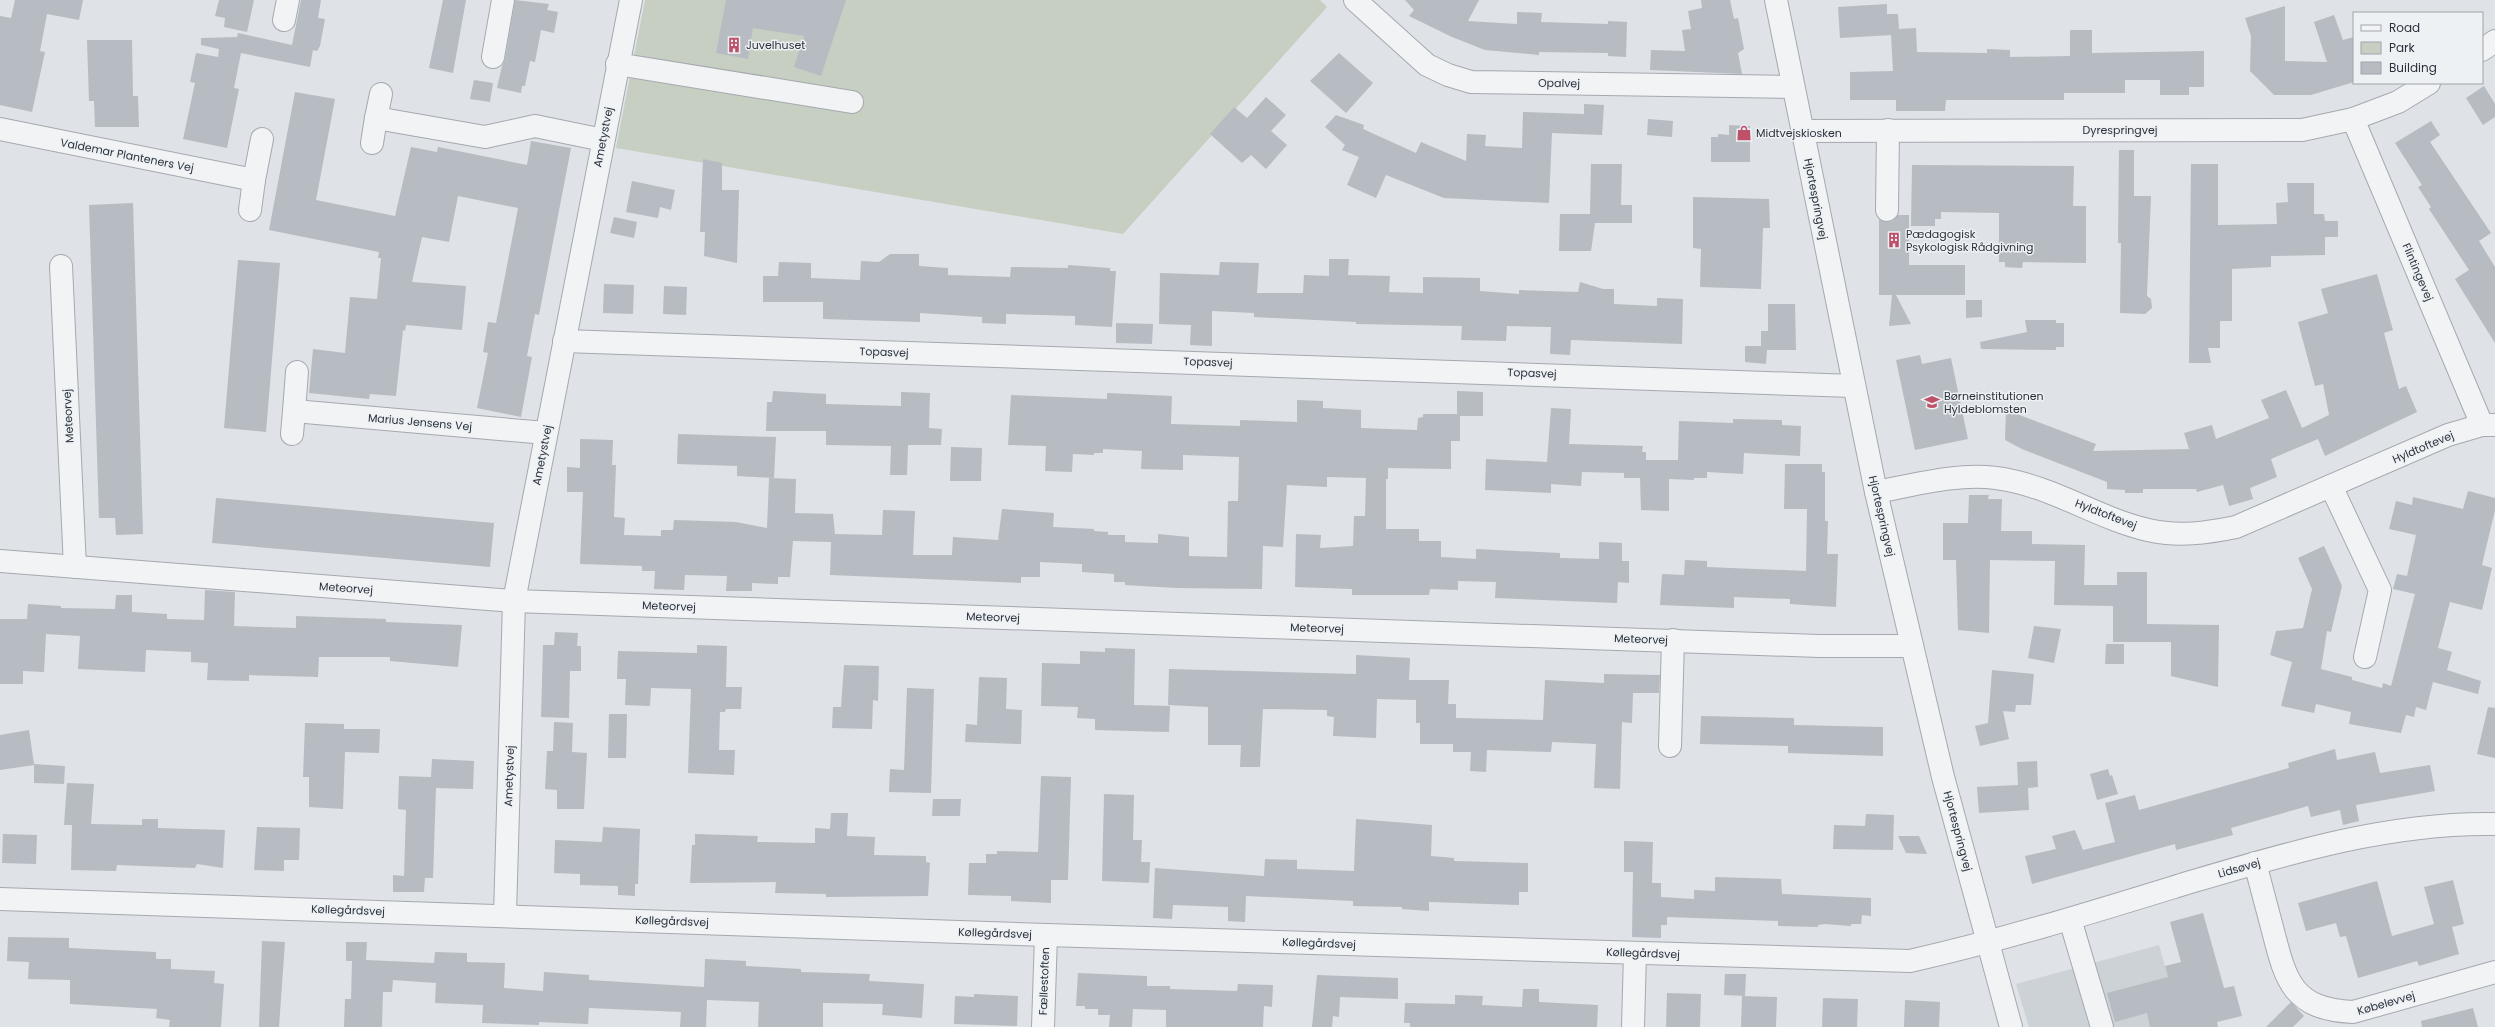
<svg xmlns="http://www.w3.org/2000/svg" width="2495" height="1027" viewBox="0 0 2495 1027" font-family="Poppins,sans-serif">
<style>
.built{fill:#cdd2d7}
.green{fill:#c6cfc1}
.building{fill:#b7bcc2}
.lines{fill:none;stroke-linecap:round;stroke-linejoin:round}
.minor-casing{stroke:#a5a9af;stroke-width:24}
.minor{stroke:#f1f3f5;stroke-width:22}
.labels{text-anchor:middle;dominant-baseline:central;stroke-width:3;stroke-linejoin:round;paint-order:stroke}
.poi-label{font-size:11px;fill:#2a313b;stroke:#eef1f4;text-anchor:start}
.street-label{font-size:11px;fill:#2a313b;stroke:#eef1f4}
</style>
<rect width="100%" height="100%" fill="#dfe2e6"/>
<!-- built -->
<path class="built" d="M2159,945L2182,1027H2029L2016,984Z"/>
<!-- green -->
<path class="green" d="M645,0H1320L1327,7L1123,234L616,148Z"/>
<!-- building -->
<g class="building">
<path d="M15,0H83L79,20L47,14L40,51L45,52L32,112L0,105V16L11,18Z"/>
<path d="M219,0H254L247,32L224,27L225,18L215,16Z"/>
<path d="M301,0H321L318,18L325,19L320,46L317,51L313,50L310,67L241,53L234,88L239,89L227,148L183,139L195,83L190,82L196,53L218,57L219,49L201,45V38L237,37L238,33L292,45Z"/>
<path d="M443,0H466L453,73L429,68Z"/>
<path d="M515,0L549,4L547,10L558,12L554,33L541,30L535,62L530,61L525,86H522L521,93L497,88L502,66L505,59Z"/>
<path d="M726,0H846L821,76L794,67L804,36L753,28L748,59L716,53Z"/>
<path d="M1405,0H1479L1468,21L1517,24V12L1542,13L1541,22L1608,24V21L1627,22L1626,57L1608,56V53L1539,52V55L1485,50L1452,37L1409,16L1414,10Z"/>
<path d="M1701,0H1730L1734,19L1738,18L1744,49L1738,53L1742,74L1650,70L1651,50L1685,51L1682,30L1691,29L1688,11L1702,8Z"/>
<path d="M1887,4V14H1898L1899,29L1916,28L1917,52L1987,53V49L2010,50V57L2070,56V30H2092V53L2204,51V87H2189V95H2160V80H2125V93H2064V100H1946L1945,111H1896V100H1850V72L1893,71L1891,35L1840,38L1838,7Z"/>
<path d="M2285,6V61L2327,62L2314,22L2334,15L2343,40L2354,37V82L2311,95H2274L2250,71L2251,36L2245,18Z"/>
<path d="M87,40H132L133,96H138L139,127H95L94,101H89Z"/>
<path d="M1339,53L1373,83L1346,113L1310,81Z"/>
<path d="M474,80L493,83L490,102L470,99Z"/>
<path d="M2484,86L2495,104V117L2483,125L2466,98Z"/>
<path d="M295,92L335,99L316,200L395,216L411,147L437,152L438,147L527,165L531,141L571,148L539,315L535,314L527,356L532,357L521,417L477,408L488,353L483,352L488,322L496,323L518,208L458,196L449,242L422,237L412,282L466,286L462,330L406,325L405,331L403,330L396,396L370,394L369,399L309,393L313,349L345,353L350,297L377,299L381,258H378L379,252L269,230Z"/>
<path d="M1266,97L1286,115L1271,131L1287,145L1266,169L1251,155L1242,163L1210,134L1234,107L1247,118Z"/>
<path d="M1584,104L1604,105L1602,135L1552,133L1549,203L1444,198L1386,175L1376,198L1347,185L1359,157L1342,150L1345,145L1325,127L1336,115L1364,125L1363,129L1416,153L1421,142L1466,161L1467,134L1486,135L1485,146L1522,148L1523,112L1584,114Z"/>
<path d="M1648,119L1673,121L1672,137L1647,135Z"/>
<path d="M2431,121L2440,135L2430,142L2491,233L2479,241L2495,267V343L2455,279L2469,270L2429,209L2431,207L2418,187L2422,185L2395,143Z"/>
<path d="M1729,125L1750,126V162H1711V137H1718V134L1729,135Z"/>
<path d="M2119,150H2134V196H2151L2147,296L2151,299L2152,308L2145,314L2120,313L2121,243H2118Z"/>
<path d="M703,159L722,163V190H739L737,263L704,256L705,232H700Z"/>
<path d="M1591,164H1622L1621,205H1632V223H1595L1591,251H1559L1560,214H1590Z"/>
<path d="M2191,164H2218V225L2277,224L2276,203L2288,202L2287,183H2314V214H2324L2325,221H2338V237H2325V255L2271,256V267L2232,269V321H2220V348H2208L2211,363H2189Z"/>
<path d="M1912,165L2074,166L2073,206H2086V263L2023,262L2022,268L2005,267V262H1999V213L1941,212V219H1935V226H1911Z"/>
<path d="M632,181L675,190L671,210L660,207L658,218L626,212Z"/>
<path d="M1693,197L1769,199L1770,228H1763L1761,289L1700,287L1701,249L1693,248Z"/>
<path d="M133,203L143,534L116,535L115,518H99L89,205Z"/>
<path d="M1898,215H1909V265H1965V295H1896L1911,324L1889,326L1892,295H1879V219L1887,222L1893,221Z"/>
<path d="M614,217L637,222L634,238L610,233Z"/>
<path d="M890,254H919V266L948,268V275L1010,277L1011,267L1068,268V265L1110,268V271H1116L1112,327L1075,325V316L1006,314V324L982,323V317L920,313V322L823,319V302H763V276H778L779,262L811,263V278L860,280L861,261L879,262Z"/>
<path d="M1329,259H1349L1348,275L1390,276L1389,292L1423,293V277L1480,278V291L1519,294V290L1578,292L1580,282L1603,289H1614V304L1657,306V298L1683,299L1682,344L1571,340L1570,355L1550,354L1551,327L1507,326L1506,341L1461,340L1462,326L1356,324V322L1254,317V313L1212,311V346L1190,345L1191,325L1159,324L1160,273L1219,275L1220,262L1259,263L1257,293H1303L1304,275L1329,276Z"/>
<path d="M238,260L280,263L266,432L224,428Z"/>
<path d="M2377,274L2393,330L2384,333L2399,389L2406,386L2417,412L2325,456L2318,439L2271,459L2277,477L2250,488L2253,499L2229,506L2223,485L2197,492L2196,489H2143V493H2125V490L2107,489V482L2022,449L2005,440L2006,410L2096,444L2093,451L2189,449L2184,433L2212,425L2216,439L2269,418L2261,400L2286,390L2302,428L2329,415L2323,384L2315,386L2298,322L2328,313L2321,289Z"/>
<path d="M604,284L634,285L633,314L603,313Z"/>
<path d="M664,286L687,287L686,315L663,314Z"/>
<path d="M1966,300H1982V317L1966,318Z"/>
<path d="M1768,304H1795L1796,350H1767L1766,364L1745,362V346H1761V331H1768Z"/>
<path d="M2025,320H2056V323H2064V347H2056V350L1981,349L1980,342L2027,332Z"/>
<path d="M1116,323L1153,324L1152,344L1116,343Z"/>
<path d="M1920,355L1922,364L1951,358L1968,439L1915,450L1896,360Z"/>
<path d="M773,391L826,394V404L901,406V392L930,393L929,428L942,429L941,445H908L907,475H890L891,446L826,445V431H766L767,402H772Z"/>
<path d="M1457,391L1483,392V416H1460V441H1451V469L1388,468V479H1386V529H1419V541H1441V557L1476,559V549L1560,553V558L1599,559V542L1622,543V561H1629V583L1618,582L1617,603L1495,598L1496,582L1458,581V590L1430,589L1429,595H1352V589L1295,587L1296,534L1321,535L1320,548L1353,546L1354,516H1365L1366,478L1327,477V487L1287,485L1283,547L1263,546L1262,589L1176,588L1125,585V582H1114V574L1082,572V564L1040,562V577H1021V583L830,575L831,542L793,541L790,577H778V584L752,583V591H726L727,576L685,575L684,590L654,589L655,571H642V566L580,564L583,492H567V467L580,468V439L613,440L612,465H616L614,517L625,518L624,535L661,536V530H673L674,520L736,522L767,528L769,478L796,479L795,513L833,514L835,534L882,535L883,510L915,511L913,555H952L953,537L998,540L1002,509L1054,513L1053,527L1094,529V531L1108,532V535H1125V542L1158,543V534L1189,537V556L1227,557L1228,501H1238L1239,457L1183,455V470L1141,469L1142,451L1103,449V453H1094V455L1073,454L1072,472L1045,471L1046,446L1008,445L1011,395L1107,399V393L1172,396L1171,424L1240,426V420L1297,422V400L1323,401V408L1361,410V428L1417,430L1418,418L1423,417V414H1457Z"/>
<path d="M1551,408L1571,409L1569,444L1643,446L1642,452H1646V460H1678L1679,421L1733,423V419L1782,420V425L1801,426L1800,456L1744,453L1743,474L1707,472V478H1694V480L1669,479V511L1641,510L1640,478H1624V473L1582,472L1581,486L1551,484V493L1485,490L1486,459L1547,462Z"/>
<path d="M678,434L776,437L774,478L737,476V466L677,464Z"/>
<path d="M951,447L982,448L981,481H950Z"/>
<path d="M1785,464H1822V472H1825V521H1828L1827,554H1838L1836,607L1790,604V599L1734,597V608L1660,605L1662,574L1684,575L1685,560L1707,561V567L1806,571L1807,509H1784Z"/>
<path d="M2468,491L2495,498V510L2482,565L2492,568L2482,610L2450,602L2438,648L2452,652L2447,670L2481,681L2478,694L2433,682L2426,710L2416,707L2414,717L2406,715L2401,733L2349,724L2351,712L2316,704L2314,713L2281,706L2292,662L2270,655L2276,631L2303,628L2312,589L2298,558L2324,546L2342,586L2331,632L2327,631L2321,669L2352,677V680L2382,688L2383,683L2391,686L2415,594L2393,589L2397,574L2407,576L2416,535L2389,529L2396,501L2412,505L2413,497L2463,509Z"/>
<path d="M1969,495H1989L1988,499H2002L2001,531H2032V544L2085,545L2084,585H2117V572H2147V624L2219,625L2218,687L2171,676V642H2113V606L2054,605L2055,561L1990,560L1989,633L1958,630L1956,560H1943V523H1968Z"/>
<path d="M216,498L494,523L490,567L212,543Z"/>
<path d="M205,590L235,592L234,626L296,628V616L386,619V622L462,625L458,667L390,661V657H319L318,677L249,675V681L207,680L208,663L191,662V652L146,650L145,672L78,669L80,636L46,634L44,672L23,671V684H0V619H27L28,604L61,606V608L115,609L116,595H132V612L167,614V619L204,620Z"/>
<path d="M2034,626L2061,629L2054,663L2028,658Z"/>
<path d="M555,632L578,633L577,646H581V671H570L569,718L541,717L543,645H554Z"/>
<path d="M2106,644H2124V664H2105Z"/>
<path d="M697,645L727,646L726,687H742L741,709H726L725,712H720L719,750H735L734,775L688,773L691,689L651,688L650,706L625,705L626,679H617L618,651L697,653Z"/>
<path d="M1105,648L1135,649L1134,705L1170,706L1169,732L1095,730V719L1077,718L1078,707L1041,706L1042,663L1080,664V651L1105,652Z"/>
<path d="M1356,655L1410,658L1409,680H1449L1448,704H1456V718L1543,720L1545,680L1604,683V674L1660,675L1659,693H1633L1632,723L1622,722L1620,789L1594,788L1596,744L1552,742L1551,752L1487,750L1486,772L1470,771L1471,752H1453V744H1420V723H1416V700L1377,699L1376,738L1333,736L1334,717L1327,716V710L1263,709L1260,767H1240L1241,745H1208V707L1168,705L1169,669L1356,674Z"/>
<path d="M844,665L879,666L878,701L873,700L872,729L832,728L833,707H841Z"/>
<path d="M1992,670L2034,674L2031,705H2016L2015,712L2003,711L2009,739L1980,746L1975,726L1988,723Z"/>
<path d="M979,677L1007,678L1006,709L1022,710L1021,744L965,742L966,724L977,725Z"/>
<path d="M907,688L934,689L931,793L889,792L890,769L904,770Z"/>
<path d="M2488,707L2495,708V758L2477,754Z"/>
<path d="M609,714H627L626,758H608Z"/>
<path d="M1701,716L1794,718V725L1883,727V756L1788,753V746L1700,744Z"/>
<path d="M554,722L573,723L572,752L587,753L584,809H557V790L545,789L547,751H553Z"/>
<path d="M305,723L344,724V729H380L379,753L345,752L343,809L309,807V777H303Z"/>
<path d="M29,730L34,764L65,766L64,784L34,783V765L0,770V735Z"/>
<path d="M2335,749L2337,760L2375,752L2380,773L2430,765L2435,791L2356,805L2359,821L2343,825L2340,810L2311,817L2308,806L2231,828L2233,835L2176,850L2175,844L2032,884L2025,856L2056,849L2052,836L2075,830L2083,850L2115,842L2105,803L2135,795L2139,810L2289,768L2288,763Z"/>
<path d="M432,759L474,761L473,789L436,788L433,878H425L424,892H393V875L404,876L406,810L398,809L399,776L431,777Z"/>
<path d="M2037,761L2038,787L2028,788L2029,810L1979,813L1977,787L2018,785L2017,762Z"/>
<path d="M2108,769L2110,776L2112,775L2118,794L2097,800L2090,774Z"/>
<path d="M1041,776L1071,777L1068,880H1051V903L1011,901V896L968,895L969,863H986V854H997V851L1038,852Z"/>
<path d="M67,783L94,784L91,824L142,825V819H158V828L225,830L223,868L197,864L195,868L117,865L116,871L71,870L72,825H64Z"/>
<path d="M1104,794L1134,795L1133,840H1142L1141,862H1150L1149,883L1102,881Z"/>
<path d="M933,799H961L960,816H932Z"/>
<path d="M831,813H848L847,836L875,837L874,855L926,856V862L930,863L928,896L826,897V894L775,893L776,882L690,883L692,845H695V834L758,836L757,842L815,843V828L830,829Z"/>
<path d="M1866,814L1894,815L1893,850L1833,849L1834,825L1865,826Z"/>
<path d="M1356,819L1432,825L1431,856L1454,858V861L1528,863V892H1519V905L1429,902V911L1402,909V907L1353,906V901L1246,896L1245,922L1228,921V907L1173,905L1172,919L1153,918L1155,868L1264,876L1265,859L1297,860V869L1354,871Z"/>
<path d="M257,827L300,828L299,860H284V871L254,870Z"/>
<path d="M603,827L640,829L638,884H635V896L618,895V886L580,885V874L554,873L555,840L602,842Z"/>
<path d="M3,834L37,835L36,864L2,863Z"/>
<path d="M1898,836H1919L1927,854L1906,853Z"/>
<path d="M1624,841L1653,842L1652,883H1661V897L1694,899V890L1715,891V877L1781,879L1782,894L1871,898V916L1862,915L1861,924H1851V926L1825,924L1818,925V927L1778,926V921L1667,917V925H1661V938L1632,937L1633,872H1624Z"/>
<path d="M2453,880L2464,924L2452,927L2459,954L2419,966L2417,961L2358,978L2346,936L2340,937L2336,923L2306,931L2298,903L2377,881L2392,936L2434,924L2424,887Z"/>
<path d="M2203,913L2224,988L2234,986L2242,1016L2217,1022L2218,1027H2150L2147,1013L2115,1022L2107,993L2168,977L2165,966L2181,962L2170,922Z"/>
<path d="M8,937L69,938V948L156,952V959H171V969L215,971L214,983L224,984L221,1027H169L170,1020L156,1018L157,1009L70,1004V980L28,979L29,962L7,961Z"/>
<path d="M262,941L285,942L279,1027H259Z"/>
<path d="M346,942H367L366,960L434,963L435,952L467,953V962L505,963L504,988L543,991L544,972L589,975V980L704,987L705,959L746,961V966L801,969V972L870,974L869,981L924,984L922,1018L882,1015L883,1004L823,1003V1027H758L759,1002L707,1000L706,1027H680L681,1012L589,1008L588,1024L539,1022V1025L482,1023L483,1005L435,1003L436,983L393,980L392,992H383L382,1027H344L345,999H351L352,961H346Z"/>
<path d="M1078,973L1147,976V986H1170V989L1237,991L1238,984L1273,985L1272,1007L1264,1006L1263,1027H1166V1010L1133,1009L1132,1027H1109L1110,1015H1098V1009H1085V1006H1076Z"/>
<path d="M1725,974H1746L1745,996L1724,995Z"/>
<path d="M1317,975L1398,978V999L1340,997L1339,1017L1333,1016L1332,1027H1312Z"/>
<path d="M1523,989H1539V1002L1598,1005L1597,1027H1410V1023H1404L1405,1003L1455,1004V995L1483,996L1482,1005L1522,1007Z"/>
<path d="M1667,993L1701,994L1700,1027H1666Z"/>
<path d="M974,994L1018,996L1017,1026L954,1024L955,996L974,997Z"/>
<path d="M1742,996L1777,997L1776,1027H1741Z"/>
<path d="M1823,998L1858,999L1857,1027H1822Z"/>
<path d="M1905,1000L1940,1002L1939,1027H1904Z"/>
<path d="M2291,1002L2304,1016L2293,1027H2266Z"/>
<path d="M2473,1008L2478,1027H2422L2421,1021Z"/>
</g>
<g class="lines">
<!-- minor casing -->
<g class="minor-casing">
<g id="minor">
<path d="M1355,0L1427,65L1448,75L1471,82L1792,87"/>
<path d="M1776,0L1876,492L1943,777L2011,1027"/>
<path d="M284,20L288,0"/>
<path d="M2482,50L2495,41"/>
<path d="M493,57L503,0"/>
<path d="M617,64L852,102"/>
<path d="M376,118L381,94"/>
<path d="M2353,119L2482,425"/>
<path d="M0,129L254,180L262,139"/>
<path d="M1802,131L2302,130L2353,119L2398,102L2429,83"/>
<path d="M372,143L376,118L485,137L535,126L603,140"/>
<path d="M250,210L254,180"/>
<path d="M1887,210L1888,130"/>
<path d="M61,266L75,567"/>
<path d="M564,341L1853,386"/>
<path d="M297,372L294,411L546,433"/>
<path d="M292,434L294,411"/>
<path d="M2331,486L2380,590L2365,657"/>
<path d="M1876,492C1915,485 1956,473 1996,478C2051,485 2096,518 2148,530C2178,537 2207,533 2236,527L2448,435L2482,425H2495"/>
<path d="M0,561L514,601L1819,646H1912"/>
<path d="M1670,746L1673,640"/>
<path d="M2255,863C2261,885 2267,908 2273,931C2286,982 2293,1009 2353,1012L2495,972"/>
<path d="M0,899L1046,935L1910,961C2003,940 2093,912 2184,884C2285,854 2388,822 2495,824"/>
<path d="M505,915L514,601L631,0"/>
<path d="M2070,919L2102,1027"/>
<path d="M1043,1027L1046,935"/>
<path d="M1633,1027L1635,953"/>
</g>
</g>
<!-- minor -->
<use href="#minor" class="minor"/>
</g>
<!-- icons -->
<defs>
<g id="building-bare" transform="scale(1.2)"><path d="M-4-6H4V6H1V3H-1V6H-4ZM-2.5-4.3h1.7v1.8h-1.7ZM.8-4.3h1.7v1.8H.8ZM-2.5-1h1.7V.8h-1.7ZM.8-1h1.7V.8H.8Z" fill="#be516a" stroke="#eef1f4" stroke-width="2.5" paint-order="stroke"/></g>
<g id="shop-bare" transform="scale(1.2)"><path d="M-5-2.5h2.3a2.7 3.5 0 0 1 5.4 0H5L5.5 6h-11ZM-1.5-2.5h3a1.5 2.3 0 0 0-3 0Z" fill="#be516a" stroke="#eef1f4" stroke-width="2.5" paint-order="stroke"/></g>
<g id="school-bare" transform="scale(1.2)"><path d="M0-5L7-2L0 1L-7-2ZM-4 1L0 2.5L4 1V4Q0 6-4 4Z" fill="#be516a" stroke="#eef1f4" stroke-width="2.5" paint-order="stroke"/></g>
</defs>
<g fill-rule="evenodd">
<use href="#building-bare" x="734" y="45"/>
<use href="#shop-bare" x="1744" y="133"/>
<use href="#building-bare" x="1894" y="240"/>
<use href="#school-bare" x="1932" y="402"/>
</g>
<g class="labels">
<!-- poi labels -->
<g class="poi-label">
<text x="746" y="45">Juvelhuset</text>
<text x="1756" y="133">Midtvejskiosken</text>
<text x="1906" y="234">Pædagogisk<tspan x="1906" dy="13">Psykologisk Rådgivning</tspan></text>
<text x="1944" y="396">Børneinstitutionen<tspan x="1944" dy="13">Hyldeblomsten</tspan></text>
</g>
<!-- street labels -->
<g class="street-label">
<text transform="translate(1559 83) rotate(1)">Opalvej</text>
<text x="2120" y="130">Dyrespringvej</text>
<text transform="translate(603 137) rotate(-79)">Ametystvej</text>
<text transform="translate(127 155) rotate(11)">Valdemar Planteners Vej</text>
<text transform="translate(1816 199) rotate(79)">Hjortespringvej</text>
<text transform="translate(2418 272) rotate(67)">Flintingevej</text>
<text transform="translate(884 352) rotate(2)">Topasvej</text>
<text transform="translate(1208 362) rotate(2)">Topasvej</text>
<text transform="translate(1532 373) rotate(2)">Topasvej</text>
<text transform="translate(68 416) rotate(-93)">Meteorvej</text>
<text transform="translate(420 422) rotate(5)">Marius Jensens Vej</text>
<text transform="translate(2423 447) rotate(-23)">Hyldtoftevej</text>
<text transform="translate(542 455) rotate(-79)">Ametystvej</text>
<text transform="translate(2106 514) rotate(21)">Hyldtoftevej</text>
<text transform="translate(1882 516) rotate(77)">Hjortespringvej</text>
<text transform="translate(346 588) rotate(4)">Meteorvej</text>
<text transform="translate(669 606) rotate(2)">Meteorvej</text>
<text transform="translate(993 617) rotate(2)">Meteorvej</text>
<text transform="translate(1317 628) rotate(2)">Meteorvej</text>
<text transform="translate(1641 639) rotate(2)">Meteorvej</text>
<text transform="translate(509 776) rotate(-88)">Ametystvej</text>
<text transform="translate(1958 831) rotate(75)">Hjortespringvej</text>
<text transform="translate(2239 868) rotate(-16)">Lidsøvej</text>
<text transform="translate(348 910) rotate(2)">Køllegårdsvej</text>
<text transform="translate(672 921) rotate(2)">Køllegårdsvej</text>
<text transform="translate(995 933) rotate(2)">Køllegårdsvej</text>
<text transform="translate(1319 943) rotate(2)">Køllegårdsvej</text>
<text transform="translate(1643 953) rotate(2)">Køllegårdsvej</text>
<text transform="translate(1044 981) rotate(-88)">Fællestoften</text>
<text transform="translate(2386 1003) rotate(-16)">Købelevvej</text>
</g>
</g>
<!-- legend -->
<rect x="2353" y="12" width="130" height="72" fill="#eef1f4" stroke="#a0a4aa"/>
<rect x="2361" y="25" width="20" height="6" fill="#f1f3f5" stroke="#a0a4aa"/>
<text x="2389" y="32" font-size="12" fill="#2a313b">Road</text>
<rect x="2361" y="42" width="20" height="12" fill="#c6cfc1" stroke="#a0a4aa"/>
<text x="2389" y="52" font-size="12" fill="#2a313b">Park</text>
<rect x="2361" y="62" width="20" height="12" fill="#b7bcc2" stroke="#a0a4aa"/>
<text x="2389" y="72" font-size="12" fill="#2a313b">Building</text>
</svg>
